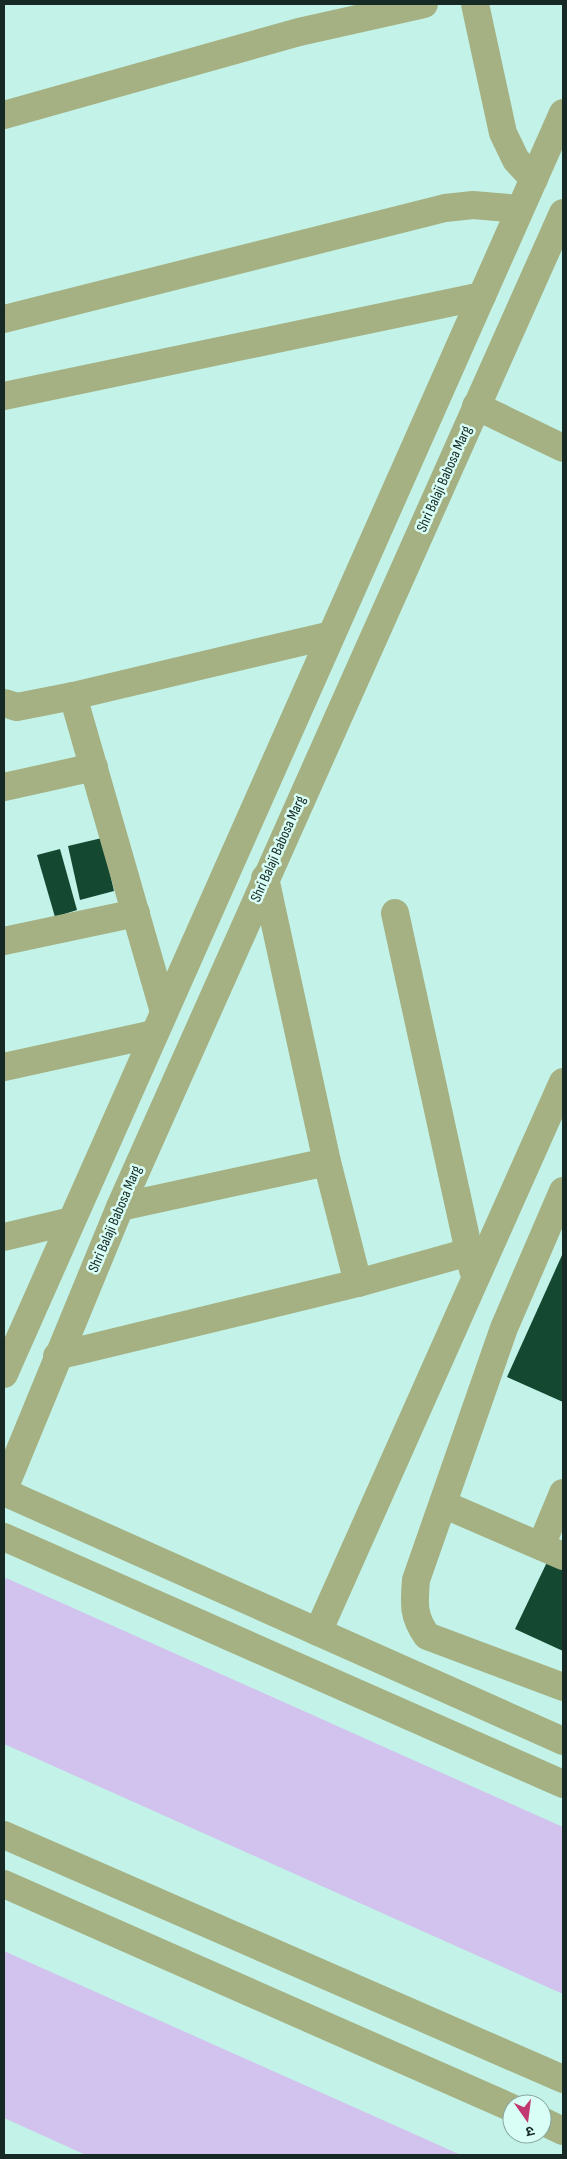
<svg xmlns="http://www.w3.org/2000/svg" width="567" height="2159" viewBox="0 0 567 2159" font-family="'Sofia Sans Condensed','Noto Sans Devanagari',sans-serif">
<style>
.green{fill:#d1c3ee}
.building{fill:#154831}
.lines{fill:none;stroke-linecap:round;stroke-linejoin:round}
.minor{stroke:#a5b183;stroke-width:28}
.tertiary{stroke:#a5b183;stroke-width:28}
.labels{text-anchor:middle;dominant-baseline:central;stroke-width:5;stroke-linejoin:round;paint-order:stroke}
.street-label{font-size:15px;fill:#162925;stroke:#d8fef5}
</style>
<rect width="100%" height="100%" fill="#c3f3e8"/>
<!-- green -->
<g class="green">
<path d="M6,1578L563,1827V1994L4,1744V1584Z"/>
<path d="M4,1951L461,2155H86L4,2118Z"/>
</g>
<!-- building -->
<g class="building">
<path d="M102,838L114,891L80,900L68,846Z"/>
<path d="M60,849L77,910L55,917L37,855Z"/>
<path d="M563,1253V1402L507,1377Z"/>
<path d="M549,1558L563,1564V1651L515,1629Z"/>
</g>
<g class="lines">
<!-- minor -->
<g class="minor">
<path d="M475,4L503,133L516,160L534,179"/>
<path d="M4,115L299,32L424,4"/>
<path d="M4,319L445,208L473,205L520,209"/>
<path d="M4,396L482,296"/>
<path d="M476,406L563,448"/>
<path d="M73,696L164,1012"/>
<path d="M4,703L17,707L73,696L331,635"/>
<path d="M4,787L94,767"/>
<path d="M265,878L327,1162L358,1283"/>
<path d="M395,913L473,1270"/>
<path d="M4,941L136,913"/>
<path d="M4,1067L154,1034"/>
<path d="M563,1191L504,1328L416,1580C414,1605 413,1616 427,1636L563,1687"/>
<path d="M120,1207L327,1162"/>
<path d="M4,1237L71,1221"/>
<path d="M57,1356L358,1283L469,1252"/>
<path d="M4,1492L563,1741"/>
<path d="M443,1504L563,1556"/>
<path d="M4,1537L563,1784"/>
<path d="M541,1546L563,1493"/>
<path d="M318,1632L563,1082"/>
</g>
<!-- tertiary -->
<g class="tertiary">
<path d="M4,1374L563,113"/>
<path d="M4,1489L120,1207L563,213"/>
<path d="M4,1835L563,2079"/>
<path d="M4,1884L512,2108"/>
<path d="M542,2121L563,2131"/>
</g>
</g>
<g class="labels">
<!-- street labels -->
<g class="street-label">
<text transform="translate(444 479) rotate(-66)">Shri Balaji Babosa Marg</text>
<text transform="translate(278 849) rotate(-66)">Shri Balaji Babosa Marg</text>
<text transform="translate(115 1219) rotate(-67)">Shri Balaji Babosa Marg</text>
</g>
</g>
<!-- border -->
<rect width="567" height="2159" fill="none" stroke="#162925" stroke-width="10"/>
<!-- north arrow -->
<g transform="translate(527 2119) rotate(166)"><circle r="24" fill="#d8fef5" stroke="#8aa9a2"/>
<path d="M0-4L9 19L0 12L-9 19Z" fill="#c23870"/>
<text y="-8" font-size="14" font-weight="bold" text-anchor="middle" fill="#162925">उ</text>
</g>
</svg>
